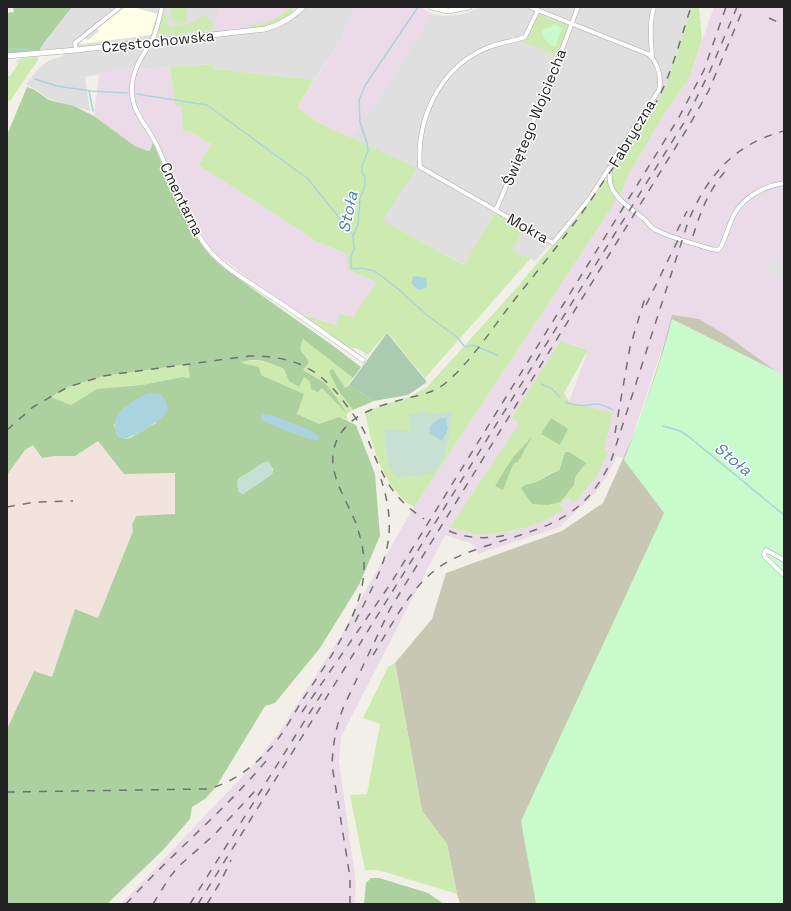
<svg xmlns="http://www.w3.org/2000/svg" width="791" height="911" viewBox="0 0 791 911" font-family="'Space Grotesk',sans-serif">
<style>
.residential{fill:#e0dfdf}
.industrial{fill:#ebdbe8;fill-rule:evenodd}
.education{fill:#ffffe5}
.military{fill:#f3e3dd}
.construction{fill:#c7c7b4}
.grass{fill:#cdebb0;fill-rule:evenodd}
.forest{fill:#add19e;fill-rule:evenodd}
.wetland{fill:#c6e0d4}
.cemetery{fill:#aacbaf}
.park{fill:#c8facc}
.parking{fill:#e2e2e2}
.water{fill:#aad3df}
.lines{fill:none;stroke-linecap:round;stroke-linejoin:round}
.stream{stroke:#aad3df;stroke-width:1.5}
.minor-casing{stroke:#a9a9a9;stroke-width:5}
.tertiary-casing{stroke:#a9a9a9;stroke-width:6}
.minor{stroke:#fff;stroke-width:4}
.tertiary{stroke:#fff;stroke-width:5}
.rail{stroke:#707070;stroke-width:1.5;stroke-dasharray:8 8;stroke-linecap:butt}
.labels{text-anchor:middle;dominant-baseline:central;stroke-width:3;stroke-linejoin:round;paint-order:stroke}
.street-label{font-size:15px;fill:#222;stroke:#fff}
.water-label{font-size:16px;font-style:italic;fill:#4a7aab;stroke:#fff}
</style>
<rect width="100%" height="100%" fill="#f2efe9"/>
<!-- residential -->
<g class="residential">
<path d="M72,7H220L215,26L218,32L287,18L300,7H355L342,38L314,80L214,69L213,64L139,69L135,67L85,77L90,111L50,99L26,84L39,68L44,64L50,60L63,56V49L40,50V49Z"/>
<path d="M481,7H692L665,89L615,169L535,261L527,256H522L512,250L495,213L465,265L381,220L349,137L373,109L432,14L444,16L460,15Z"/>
</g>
<!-- industrial -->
<g class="industrial">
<path d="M220,7H298L293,13L262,27L218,33L215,26Z"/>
<path d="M355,7H420L432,14L373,109L349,137L319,123L297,107L342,38Z"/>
<path d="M714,7H784V377L726,335L699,319L673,316L625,459L617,456L607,476L596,492L560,527L478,554L475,545L445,535L341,737L339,761L356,884L354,904H121L257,761L278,734L341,636L360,600L414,507L623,190L627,177L668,108L689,79ZM569,343L588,350L569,402L604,451L607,452L560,505L564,510L551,517L514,531L494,534H475L450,527L530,409L541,387Z"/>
<path d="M135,67L139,69L170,67L175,104L182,106L189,131L211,144L198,165L311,237L313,240L347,254V269L378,282L353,318L336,325L300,314L249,279L219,256L212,250L203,236L179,193L159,145L152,143L151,149L148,151L135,146L94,116L99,74Z"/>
</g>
<!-- education -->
<path class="education" d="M125,7H133L157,14L151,35L81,44L80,41L84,38L88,40L99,31L97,28Z"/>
<!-- military -->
<path class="military" d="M47,409L181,467L179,517L132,525L133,531L98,618L75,609L52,677L33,671L7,729V445Z"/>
<!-- construction -->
<path class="construction" d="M672,315L699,319L726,335L784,377V904H460L457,894L447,844L422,811L395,663L432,619L446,573L562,531L603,503L639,423L659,362Z"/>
<!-- grass -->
<g class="grass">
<path d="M172,7H186L189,12L185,14L188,21L179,24L172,21L170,17Z"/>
<path d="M292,7L293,13L279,22L254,28L248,25C270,23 275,20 292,7Z"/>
<path d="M692,7H699L702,40L689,79L668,108L627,177L623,190L414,507C384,491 370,442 365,411L411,396L427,387L512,293L583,209L615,169L665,89Z"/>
<path d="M538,14L569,26L558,55L522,42L530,35Z"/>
<path d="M164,15L166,16L168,21L166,23L172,28L174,26L186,25L206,15L216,29L166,35L165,34L159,35L157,34L162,16Z"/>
<path d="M37,57L38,60L10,101L7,100V76H10L19,62H15L22,58Z"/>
<path d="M213,64L214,69L314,80L297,107L319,123L417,168L382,220L464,265L495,213L524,228L512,250L522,256H527L531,258L425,378L387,332L368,355L356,348L352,349L300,314L336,325L339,314L353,317L377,282L347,269V254L313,240L311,237L198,165L211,144L189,131H183L182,106H176V104H175L170,67Z"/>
<path d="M303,339L353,378L345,388L333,369L338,390L353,410L347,414V420L339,417L319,424L297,414L304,394L261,375L240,363C256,357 269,363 284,369L289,381L299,386L304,377L310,382L322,388L345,412L336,397L325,383L302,370L309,362C304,351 297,354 303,339Z"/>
<path d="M560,341L588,350L564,393L569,402L613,413L604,450L608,452L598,475L578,498L573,502L568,497L560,505L564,510C541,524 514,533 487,534C483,534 478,535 474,534C466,532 458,529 450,527L519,424L512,418ZM531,439L518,462L513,464L496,487L513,457ZM565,452L576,476L574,485L532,504L529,499L526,484L538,482L550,473L559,471Z"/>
<path d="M188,364L191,378L182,377L142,385L97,389L71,405L50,397L68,387L104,376Z"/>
<path d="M395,663L422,811L447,844L457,894L378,870H365L350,795L367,794L380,724L363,718L388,667Z"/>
</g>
<!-- forest -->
<g class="forest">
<path d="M13,7H72L44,43L40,49V50L7,53V13L14,12Z"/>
<path d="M27,87L33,89L49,100L74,106L94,116L135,146L148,151L151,149L152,143L154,145C169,180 182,217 204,248C215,263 231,273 246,284C284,312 324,338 361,367L353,378L303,339C297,354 304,351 309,362L303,370L325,383L336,397L347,414L322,388L318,392L311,389L310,382L304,377L299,387L289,381L284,369C269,363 256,356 241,363L259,367L261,375L304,394L297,414L319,424L339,417L356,425L375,474L380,536L359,585L320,648L275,703L265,706L216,787L205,799L192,807L190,819L164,849L107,904H7V729L34,671L52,677L75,609L98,618L133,531L132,525L136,516L175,514V473L124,474L98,441L75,456H54L42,458L33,445L25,450L7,475V135ZM188,364L190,378L182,377L142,385L97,389L71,405L51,397L68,387L104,376ZM157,422L130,438L124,439L117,435L114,424ZM268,461L273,469L272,474L243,494L238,491V487C247,475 254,467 268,461Z"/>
<path d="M333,369L345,388L349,385L374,401L353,410L338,390L329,371Z"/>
<path d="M551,418L568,429L560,445L541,434Z"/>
<path d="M532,437L518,462L513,464L503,490L495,486L513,457Z"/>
<path d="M565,452H569L586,463L576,476L574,485L560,502L548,505L532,504L521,488C529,481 531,485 539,481C547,477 549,473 559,471Z"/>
<path d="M371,878H379L428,893L441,902L442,904H364L366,883Z"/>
</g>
<!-- wetland -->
<g class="wetland">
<path d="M424,411L433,414L451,412C451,427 447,465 431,472C421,477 408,476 397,477L389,468L385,441L386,430L411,431L409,415Z"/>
<path d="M268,461C272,466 273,469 272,474L243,494L238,491L237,481L239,478L262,464Z"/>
</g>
<!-- cemetery -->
<path class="cemetery" d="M387,333L427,382L408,395L374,401L349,385Z"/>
<!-- park -->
<g class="park">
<path d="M555,25L562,28L555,47C547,44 543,39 542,30Z"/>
<path d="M672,319L784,375V904H536L521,821L664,513L624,460C642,413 660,368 672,319Z"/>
</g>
<!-- parking -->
<path class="parking" d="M773,255L784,260V278L767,270Z"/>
<!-- water -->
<g class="water">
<path d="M414,276L426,278L427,284L426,288L418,290L411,283L413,277Z"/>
<path d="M148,393L160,394C164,399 169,404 167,411C163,420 133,437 124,439L117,435C116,432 115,428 115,425C114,409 136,400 148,393Z"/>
<path d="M262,414L272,415L312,431L320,438L317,441L289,432L261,420Z"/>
<path d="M440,418H446L448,429L442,441L429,433L430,426Z"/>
</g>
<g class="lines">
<!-- stream -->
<g class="stream">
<path d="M418,7L366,84L359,100L360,122L367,143L368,151L362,166V172L365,177V186L360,198L358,224L353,236L354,249L351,257V268L357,269L361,268L374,271L380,275L397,288L428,316L457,337L464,346L467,347L473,345L497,355"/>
<path d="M7,50L27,49"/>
<path d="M35,79L57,86L91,91L127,93"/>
<path d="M89,91L93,111"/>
<path d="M137,94L207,105L308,179L353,235"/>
<path d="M541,384L551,388L560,397"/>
<path d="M566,402C570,405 583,406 588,405C590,405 592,404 594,404C601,403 607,407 613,410"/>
<path d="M663,426L680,431L688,436L784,515"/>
</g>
<!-- minor casing -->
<g class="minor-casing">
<g id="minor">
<path d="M162,7C159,18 157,32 151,42C143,55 133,69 132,86C130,113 148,125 158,148C173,181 184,217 206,246C223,269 253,284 276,300C305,319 334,340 363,360"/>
<path d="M530,7L648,54C658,62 662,78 659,90L615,157C599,189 621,201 643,218C648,221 650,228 656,230C673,239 693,243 711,249L718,250L721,247C726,236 729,224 735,213C745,196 765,186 784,183"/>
<path d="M538,10L525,37C511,42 497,43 484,49C439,70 416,119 420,167L553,243L590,198L609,168"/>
<path d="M76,50L75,43L120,7"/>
<path d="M652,57C651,40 649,23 654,7"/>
<path d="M496,210L550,81L578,7"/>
<path d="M784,560L766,550L764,554L765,557L784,575"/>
</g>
</g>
<!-- tertiary casing -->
<g class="tertiary-casing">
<g id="tertiary">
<path d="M431,7L448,11L469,7"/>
<path d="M7,56L76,50L265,29C280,25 292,18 303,7"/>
</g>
</g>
<!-- minor -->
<use href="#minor" class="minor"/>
<!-- tertiary -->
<use href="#tertiary" class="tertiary"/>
<!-- rail -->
<g class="rail">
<path d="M769,18L784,25"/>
<path d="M677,231L687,211"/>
<path d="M693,236C701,210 710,187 729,167"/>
<path d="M646,305L679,238"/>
<path d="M7,430L33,407L68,387L87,381L104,376L123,373L249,356C295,356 320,368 347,406C353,414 358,421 363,429C370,443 375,459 383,474C392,493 406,507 424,519"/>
<path d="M615,433L630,347L645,298"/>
<path d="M7,507L35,502L73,501"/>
<path d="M449,531C468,539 487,539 507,535"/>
<path d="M355,622C382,568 401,541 381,479"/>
<path d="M373,655C392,625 409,589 438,568C453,557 469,552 486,546C543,527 583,522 611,461L688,222C707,176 734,144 784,131"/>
<path d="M302,712L391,583L678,119L704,70L726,7"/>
<path d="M7,792L207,789C230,784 250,769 266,753C281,738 292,717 303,699C328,661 365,611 364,565C364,549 360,535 355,521C344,494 322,466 339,436C354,411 385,404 412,397C425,394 437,391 448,381C471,361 492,329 511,304C532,278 553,252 573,225C587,207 599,187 613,168C628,145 646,121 659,97C673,69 681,37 691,7"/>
<path d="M126,904C172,853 227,809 271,755"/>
<path d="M153,904L169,878L179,866L214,835L255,791"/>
<path d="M190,904L324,690"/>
<path d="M198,904L685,121L710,71L737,7"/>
<path d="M207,904L221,881L231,860"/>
<path d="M350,904V877L332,765C333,744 336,725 344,706L390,609L690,124L709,90L744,7"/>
</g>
</g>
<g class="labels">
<!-- street labels -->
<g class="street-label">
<text transform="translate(158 41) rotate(-6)">Częstochowska</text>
<text transform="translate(534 117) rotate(-68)">Świętego Wojciecha</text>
<text transform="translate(632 133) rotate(-59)">Fabryczna</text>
<text transform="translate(182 199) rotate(64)">Cmentarna</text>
<text transform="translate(528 228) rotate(29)">Mokra</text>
</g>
<!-- water labels -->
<g class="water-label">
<text transform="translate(348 212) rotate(-78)">Stoła</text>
<text transform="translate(733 459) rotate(39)">Stoła</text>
</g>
</g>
<!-- border -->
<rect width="791" height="911" fill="none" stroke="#222222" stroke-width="16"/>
</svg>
